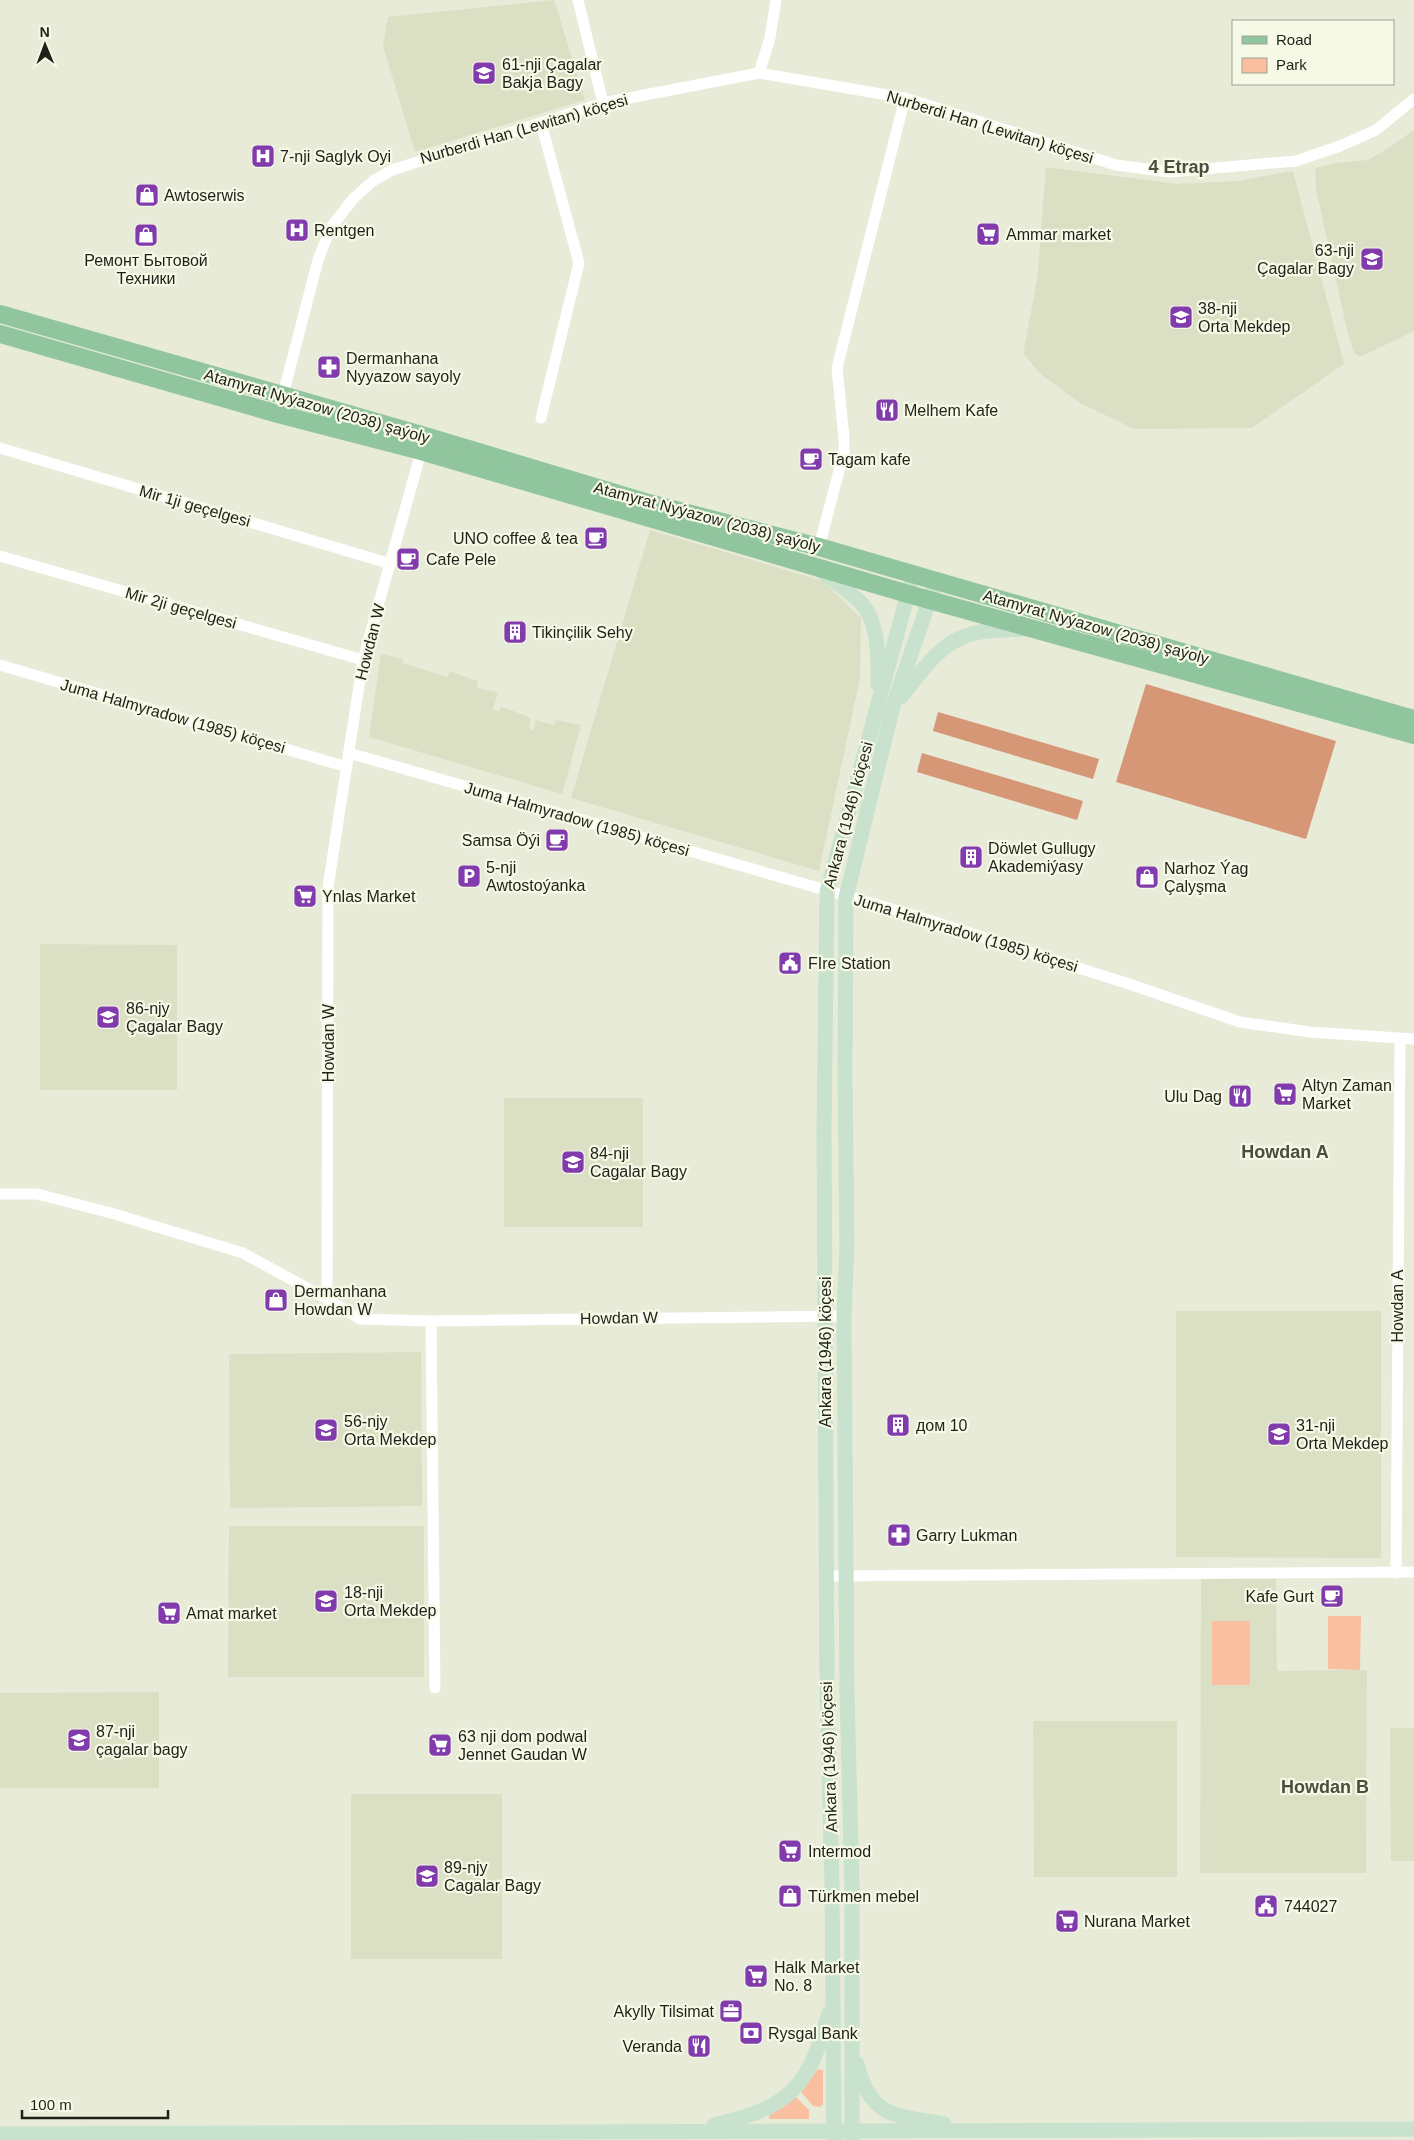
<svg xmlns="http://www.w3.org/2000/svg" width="1414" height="2140" viewBox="0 0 1414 2140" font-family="Arial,sans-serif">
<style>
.built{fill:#dbe0c5}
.green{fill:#f9bfa0}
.forest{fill:#d59776}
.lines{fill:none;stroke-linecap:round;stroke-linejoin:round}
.street{stroke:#fff;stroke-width:11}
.secondary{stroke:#c8e2ce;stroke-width:15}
.primary{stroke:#91c59e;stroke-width:18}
.labels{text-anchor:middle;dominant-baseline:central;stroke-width:4.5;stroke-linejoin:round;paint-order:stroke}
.poi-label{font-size:16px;fill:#1f2019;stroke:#f5f9e5;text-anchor:start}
.street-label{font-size:16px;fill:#1f2019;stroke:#f5f9e5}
.neighbourhood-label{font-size:18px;font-weight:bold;fill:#4b4d3e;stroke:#f5f9e5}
</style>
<rect width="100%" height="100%" fill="#e7ebd8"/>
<!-- built -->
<g class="built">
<path d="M554,0L585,100L415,152L383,46L388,17Z"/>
<path d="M1414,130V331L1360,357L1354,353L1347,330L1316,189L1315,168L1335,163L1368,160L1390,147Z"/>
<path d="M1046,167L1176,184L1237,181L1293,171L1344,364L1252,428L1134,429L1080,403L1043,376L1023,354L1037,280Z"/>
<path d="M650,530L823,581L861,618L860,678L819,871L571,798Z"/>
<path d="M381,654L403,659L402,663L448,677L449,671L477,681V688L498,692L493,710L500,711V706L531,718L529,728L533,731L536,720L554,725L556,720L581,725L562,794L369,737Z"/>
<path d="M40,944L177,945V1090H40Z"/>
<rect x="504" y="1098" width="139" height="129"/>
<path d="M1176,1311H1381V1558L1176,1557Z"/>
<path d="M421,1352L422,1506L230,1508L229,1354Z"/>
<path d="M229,1526H424V1677H228Z"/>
<path d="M1201,1578H1276L1277,1671L1367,1670L1366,1873H1200Z"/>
<path d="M159,1692V1788H0V1693Z"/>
<path d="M1033,1721H1177V1877H1034Z"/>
<path d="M1390,1728H1414V1861H1391Z"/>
<rect x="351" y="1794" width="151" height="165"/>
</g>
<!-- green -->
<g class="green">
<path d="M1328,1616H1361L1360,1670L1328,1669Z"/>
<rect x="1212" y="1621" width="38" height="64"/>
<path d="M818,2069L823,2070V2104L820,2107L813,2106L801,2092Z"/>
<path d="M796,2097L809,2110V2119H769V2116Z"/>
</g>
<!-- forest -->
<g class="forest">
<path d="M1146,684L1336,741L1306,839L1116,782Z"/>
<path d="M938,712L1099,759L1093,779L933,731Z"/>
<path d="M922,753L1083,801L1077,820L917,772Z"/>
</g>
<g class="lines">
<!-- street -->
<g class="street">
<path d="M578,0L603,103"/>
<path d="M759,73L770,38L776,0"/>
<path d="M278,414L318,260L331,227L354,198L373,181L392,170L603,103L759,73L905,98L1116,165L1170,172L1296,161L1340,146L1376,130L1414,99"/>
<path d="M541,418L579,263L541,123"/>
<path d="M0,448L391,564"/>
<path d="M819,547L844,452V438L837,368L905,98"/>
<path d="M0,556L363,660"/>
<path d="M0,665L347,767"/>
<path d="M349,753L916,916L1132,985L1240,1022L1310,1032L1414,1039"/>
<path d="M0,1194H37L111,1213L243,1253L327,1299L360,1319L431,1321L844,1316"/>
<path d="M327,1299L328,887L363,660L423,445"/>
<path d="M431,1321L435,1688"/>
<path d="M1396,1573L1400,1039"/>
<path d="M826,1576L1414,1572"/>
</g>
<!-- secondary -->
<g class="secondary">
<path d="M820,570C833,581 858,596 867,611C879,632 878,660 878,684"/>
<path d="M901,697C923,670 942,638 980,632C995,630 1011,630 1026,629"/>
<path d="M857,2064C871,2119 895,2115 944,2124"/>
<path d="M714,2125C790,2107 808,2089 829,2013"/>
<path d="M0,2134L1414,2129"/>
<path d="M834,2140L832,1886L827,1692L824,1131L827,892L913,575"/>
<path d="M852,2140V1887L847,1692L844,1316L847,1246L845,1075L846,897L893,706L936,581"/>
</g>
<!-- primary -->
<g class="primary">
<path d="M0,314L425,436L649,503L819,547L1414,719"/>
<path d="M0,334L278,414L421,451L908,594L1414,735"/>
</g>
</g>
<!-- icons -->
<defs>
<g id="school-square" transform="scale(1.25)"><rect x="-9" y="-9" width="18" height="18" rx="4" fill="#813bad" stroke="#f5f9e5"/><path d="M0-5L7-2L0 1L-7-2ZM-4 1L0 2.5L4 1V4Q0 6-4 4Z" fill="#fff"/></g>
<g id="hospital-square" transform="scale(1.25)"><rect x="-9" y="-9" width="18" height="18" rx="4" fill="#813bad" stroke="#f5f9e5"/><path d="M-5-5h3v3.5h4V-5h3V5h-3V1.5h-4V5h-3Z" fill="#fff"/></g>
<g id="shop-square" transform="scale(1.25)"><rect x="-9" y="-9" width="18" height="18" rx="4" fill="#813bad" stroke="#f5f9e5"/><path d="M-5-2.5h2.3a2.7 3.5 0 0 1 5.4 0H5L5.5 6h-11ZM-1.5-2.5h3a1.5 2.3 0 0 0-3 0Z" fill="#fff"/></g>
<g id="supermarket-square" transform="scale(1.25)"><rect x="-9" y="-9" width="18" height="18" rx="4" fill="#813bad" stroke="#f5f9e5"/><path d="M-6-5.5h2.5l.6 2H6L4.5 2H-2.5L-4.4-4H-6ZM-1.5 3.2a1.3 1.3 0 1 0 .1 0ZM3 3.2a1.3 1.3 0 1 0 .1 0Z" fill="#fff"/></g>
<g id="pharmacy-square" transform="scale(1.25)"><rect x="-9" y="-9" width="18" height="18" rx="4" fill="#813bad" stroke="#f5f9e5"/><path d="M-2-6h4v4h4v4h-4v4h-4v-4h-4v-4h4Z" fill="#fff"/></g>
<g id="restaurant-square" transform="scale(1.25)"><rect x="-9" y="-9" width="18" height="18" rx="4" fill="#813bad" stroke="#f5f9e5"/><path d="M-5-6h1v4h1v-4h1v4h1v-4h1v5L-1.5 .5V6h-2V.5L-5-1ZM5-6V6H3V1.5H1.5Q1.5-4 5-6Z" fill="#fff"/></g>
<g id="cafe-square" transform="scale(1.25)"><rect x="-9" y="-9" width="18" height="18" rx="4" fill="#813bad" stroke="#f5f9e5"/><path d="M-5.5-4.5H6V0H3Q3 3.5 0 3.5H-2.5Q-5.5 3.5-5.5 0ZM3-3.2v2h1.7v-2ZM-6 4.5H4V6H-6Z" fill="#fff"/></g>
<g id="building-square" transform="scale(1.25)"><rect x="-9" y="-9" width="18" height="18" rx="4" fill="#813bad" stroke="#f5f9e5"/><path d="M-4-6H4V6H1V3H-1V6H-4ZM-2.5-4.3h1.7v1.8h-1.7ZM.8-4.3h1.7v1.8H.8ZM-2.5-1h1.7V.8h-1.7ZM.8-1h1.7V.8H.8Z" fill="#fff"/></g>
<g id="parking-square" transform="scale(1.25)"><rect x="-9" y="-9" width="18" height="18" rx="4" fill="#813bad" stroke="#f5f9e5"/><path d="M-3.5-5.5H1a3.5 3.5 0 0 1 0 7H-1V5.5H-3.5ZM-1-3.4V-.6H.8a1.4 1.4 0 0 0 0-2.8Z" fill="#fff"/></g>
<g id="civic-square" transform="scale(1.25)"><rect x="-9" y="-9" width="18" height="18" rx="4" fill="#813bad" stroke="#f5f9e5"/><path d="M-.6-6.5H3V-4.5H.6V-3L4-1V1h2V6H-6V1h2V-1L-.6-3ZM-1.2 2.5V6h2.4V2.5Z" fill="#fff"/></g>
<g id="office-square" transform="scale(1.25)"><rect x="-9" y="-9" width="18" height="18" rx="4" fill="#813bad" stroke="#f5f9e5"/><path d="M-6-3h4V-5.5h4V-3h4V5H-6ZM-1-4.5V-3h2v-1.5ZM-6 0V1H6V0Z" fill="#fff"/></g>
<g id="bank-square" transform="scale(1.25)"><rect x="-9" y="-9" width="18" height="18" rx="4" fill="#813bad" stroke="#f5f9e5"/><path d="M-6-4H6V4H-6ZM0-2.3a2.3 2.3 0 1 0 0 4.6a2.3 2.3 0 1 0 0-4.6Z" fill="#fff"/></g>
</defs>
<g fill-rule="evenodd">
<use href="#school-square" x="484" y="73"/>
<use href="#hospital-square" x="263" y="156"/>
<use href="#shop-square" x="147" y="195"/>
<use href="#hospital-square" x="297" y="230"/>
<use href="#supermarket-square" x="988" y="234"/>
<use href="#shop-square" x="146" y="235"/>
<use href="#school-square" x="1372" y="259"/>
<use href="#school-square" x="1181" y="317"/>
<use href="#pharmacy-square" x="329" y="367"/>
<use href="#restaurant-square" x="887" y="410"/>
<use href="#cafe-square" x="811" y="459"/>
<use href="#cafe-square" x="596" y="538"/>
<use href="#cafe-square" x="408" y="559"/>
<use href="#building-square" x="515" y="632"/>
<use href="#cafe-square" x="557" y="840"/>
<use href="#building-square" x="971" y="857"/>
<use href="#parking-square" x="469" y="876"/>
<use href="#shop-square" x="1147" y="877"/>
<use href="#supermarket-square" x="305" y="896"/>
<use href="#civic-square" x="790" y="963"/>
<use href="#school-square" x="108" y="1017"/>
<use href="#supermarket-square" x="1285" y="1094"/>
<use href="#restaurant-square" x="1240" y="1096"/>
<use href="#school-square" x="573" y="1162"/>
<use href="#shop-square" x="276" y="1300"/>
<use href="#building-square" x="898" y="1425"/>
<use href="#school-square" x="326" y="1430"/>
<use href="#school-square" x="1279" y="1434"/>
<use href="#pharmacy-square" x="899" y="1535"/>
<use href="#cafe-square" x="1332" y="1596"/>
<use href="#school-square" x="326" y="1601"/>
<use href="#supermarket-square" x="169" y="1613"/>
<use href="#school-square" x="79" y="1740"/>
<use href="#supermarket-square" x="440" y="1745"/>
<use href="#supermarket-square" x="790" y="1851"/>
<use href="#school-square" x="427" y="1876"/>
<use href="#shop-square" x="790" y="1896"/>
<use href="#civic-square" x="1266" y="1906"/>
<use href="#supermarket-square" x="1067" y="1921"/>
<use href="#supermarket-square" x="756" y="1976"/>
<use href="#office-square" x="731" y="2011"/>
<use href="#bank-square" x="751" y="2033"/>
<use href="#restaurant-square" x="699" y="2046"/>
</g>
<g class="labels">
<!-- poi labels -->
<g class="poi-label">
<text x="502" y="64">61-nji Çagalar<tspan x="502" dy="18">Bakja Bagy</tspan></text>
<text x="280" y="156">7-nji Saglyk Oyi</text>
<text x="164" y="195">Awtoserwis</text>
<text x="314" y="230">Rentgen</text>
<text x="1006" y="234">Ammar market</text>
<text x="1354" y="250" text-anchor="end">63-nji<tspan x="1354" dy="18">Çagalar Bagy</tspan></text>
<text x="146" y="260" text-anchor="middle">Ремонт Бытовой<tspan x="146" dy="18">Техники</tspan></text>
<text x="1198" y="308">38-nji<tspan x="1198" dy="18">Orta Mekdep</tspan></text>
<text x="346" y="358">Dermanhana<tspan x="346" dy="18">Nyyazow sayoly</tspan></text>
<text x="904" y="410">Melhem Kafe</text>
<text x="828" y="459">Tagam kafe</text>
<text x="578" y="538" text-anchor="end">UNO coffee &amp; tea</text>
<text x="426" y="559">Cafe Pele</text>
<text x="532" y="632">Tikinçilik Sehy</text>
<text x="540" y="840" text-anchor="end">Samsa Öýi</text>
<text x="988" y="848">Döwlet Gullugy<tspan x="988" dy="18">Akademiýasy</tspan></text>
<text x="486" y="867">5-nji<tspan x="486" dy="18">Awtostoýanka</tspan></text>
<text x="1164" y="868">Narhoz Ýag<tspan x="1164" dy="18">Çalyşma</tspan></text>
<text x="322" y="896">Ynlas Market</text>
<text x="808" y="963">FIre Station</text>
<text x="126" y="1008">86-njy<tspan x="126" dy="18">Çagalar Bagy</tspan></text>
<text x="1302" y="1085">Altyn Zaman<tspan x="1302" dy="18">Market</tspan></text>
<text x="1222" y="1096" text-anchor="end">Ulu Dag</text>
<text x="590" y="1153">84-nji<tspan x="590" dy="18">Cagalar Bagy</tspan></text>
<text x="294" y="1291">Dermanhana<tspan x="294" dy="18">Howdan W</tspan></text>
<text x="344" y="1421">56-njy<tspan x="344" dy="18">Orta Mekdep</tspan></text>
<text x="916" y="1425">дом 10</text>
<text x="1296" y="1425">31-nji<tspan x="1296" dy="18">Orta Mekdep</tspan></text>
<text x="916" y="1535">Garry Lukman</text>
<text x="344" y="1592">18-nji<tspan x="344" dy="18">Orta Mekdep</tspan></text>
<text x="1314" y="1596" text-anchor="end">Kafe Gurt</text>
<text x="186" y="1613">Amat market</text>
<text x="96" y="1731">87-nji<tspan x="96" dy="18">çagalar bagy</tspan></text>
<text x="458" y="1736">63 nji dom podwal<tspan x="458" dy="18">Jennet Gaudan W</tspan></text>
<text x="808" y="1851">Intermod</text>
<text x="444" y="1867">89-njy<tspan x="444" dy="18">Cagalar Bagy</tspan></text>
<text x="808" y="1896">Türkmen mebel</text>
<text x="1284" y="1906">744027</text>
<text x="1084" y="1921">Nurana Market</text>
<text x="774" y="1967">Halk Market<tspan x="774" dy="18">No. 8</tspan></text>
<text x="714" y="2011" text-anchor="end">Akylly Tilsimat</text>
<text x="768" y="2033">Rysgal Bank</text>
<text x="682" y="2046" text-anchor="end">Veranda</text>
</g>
<!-- street labels -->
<g class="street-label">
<text transform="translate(990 127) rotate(17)">Nurberdi Han (Lewitan) köçesi</text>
<text transform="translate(524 129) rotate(-16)">Nurberdi Han (Lewitan) köçesi</text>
<text transform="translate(317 406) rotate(16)">Atamyrat Nyýazow (2038) şaýoly</text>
<text transform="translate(195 506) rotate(16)">Mir 1ji geçelgesi</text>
<text transform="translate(707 517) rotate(15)">Atamyrat Nyýazow (2038) şaýoly</text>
<text transform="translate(181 608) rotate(16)">Mir 2ji geçelgesi</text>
<text transform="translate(1096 627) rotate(16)">Atamyrat Nyýazow (2038) şaýoly</text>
<text transform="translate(370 642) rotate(-76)">Howdan W</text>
<text transform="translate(173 716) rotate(16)">Juma Halmyradow (1985) köçesi</text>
<text transform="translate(848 815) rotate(-75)">Ankara (1946) köçesi</text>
<text transform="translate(577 819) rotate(16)">Juma Halmyradow (1985) köçesi</text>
<text transform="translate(966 933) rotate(17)">Juma Halmyradow (1985) köçesi</text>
<text transform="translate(328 1043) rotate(-90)">Howdan W</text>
<text transform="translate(1397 1306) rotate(-90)">Howdan A</text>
<text transform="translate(619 1318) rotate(-1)">Howdan W</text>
<text transform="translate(825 1352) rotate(-90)">Ankara (1946) köçesi</text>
<text transform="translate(829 1757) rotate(-92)">Ankara (1946) köçesi</text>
</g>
<!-- neighbourhood labels -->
<g class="neighbourhood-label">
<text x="1179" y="167">4 Etrap</text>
<text x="1285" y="1152">Howdan A</text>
<text x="1325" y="1787">Howdan B</text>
</g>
</g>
<!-- legend -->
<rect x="1232" y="20" width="162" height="65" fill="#f5f9e5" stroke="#9fa293"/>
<rect x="1242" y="36" width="25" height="8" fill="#91c59e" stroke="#9fa293"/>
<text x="1276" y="45" font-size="15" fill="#1f2019">Road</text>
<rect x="1242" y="58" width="25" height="15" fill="#f9bfa0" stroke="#9fa293"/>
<text x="1276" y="70" font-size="15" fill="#1f2019">Park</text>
<!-- north arrow -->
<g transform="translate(45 45) rotate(359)" stroke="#f5f9e5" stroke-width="4" paint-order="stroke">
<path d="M0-4L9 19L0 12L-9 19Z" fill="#1f2019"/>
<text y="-8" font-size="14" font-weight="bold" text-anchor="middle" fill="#1f2019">N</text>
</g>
<!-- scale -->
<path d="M22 2110v8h146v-8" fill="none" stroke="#1f2019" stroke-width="2.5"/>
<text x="30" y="2110" font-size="15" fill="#1f2019" stroke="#f5f9e5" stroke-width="4" paint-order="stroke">100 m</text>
</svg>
